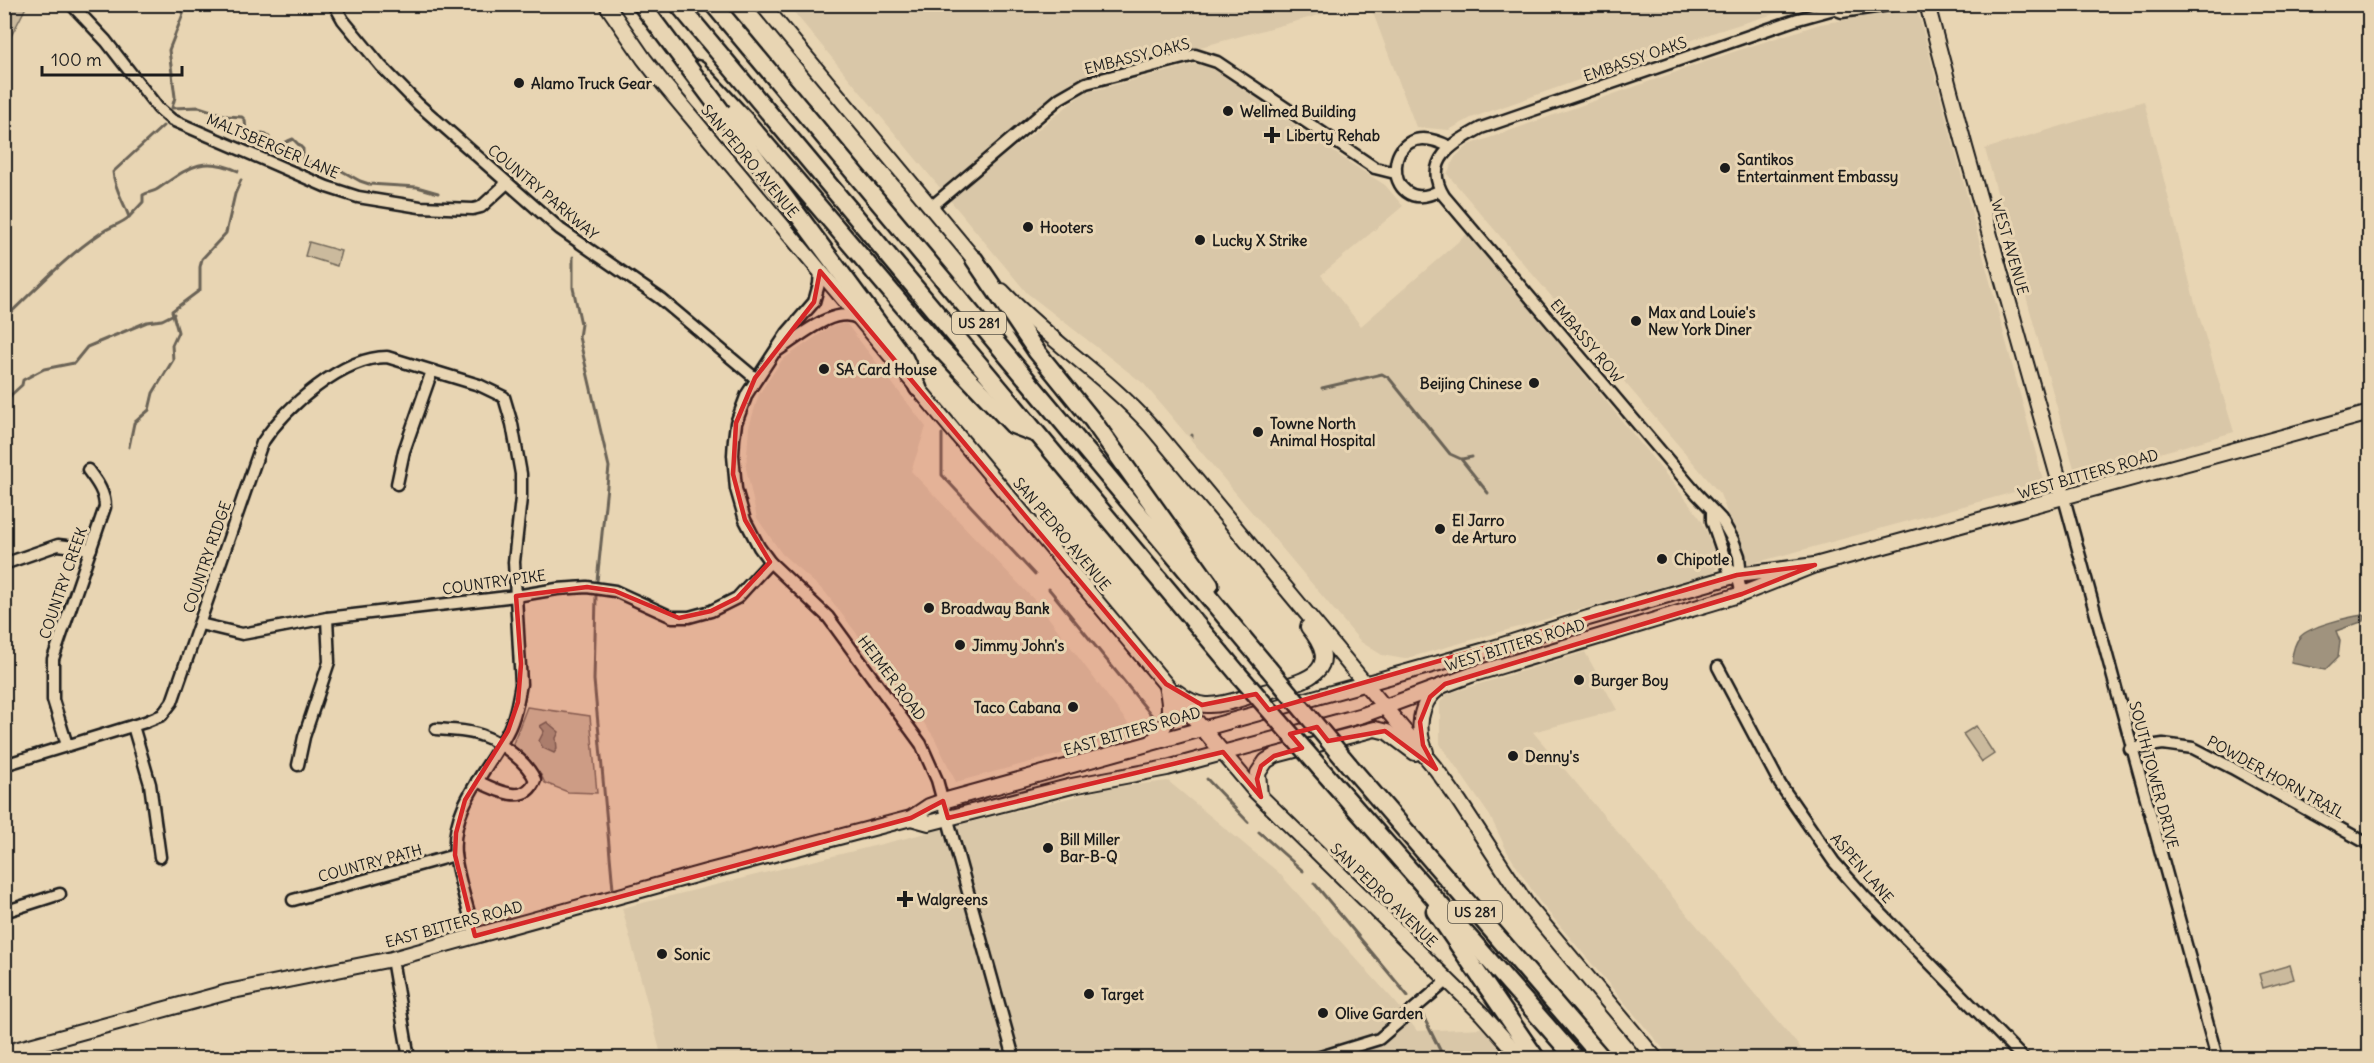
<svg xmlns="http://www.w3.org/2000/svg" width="2374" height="1063" viewBox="0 0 2374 1063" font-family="Delius,sans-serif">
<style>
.built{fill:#d9c7a8}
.green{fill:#cbba9d;stroke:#746b5c;stroke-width:1.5}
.water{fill:#a0937e;stroke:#6b6357;stroke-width:1.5}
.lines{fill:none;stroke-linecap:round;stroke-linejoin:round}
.stream{stroke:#6b6357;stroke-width:3}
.minor-casing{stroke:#1c1c1c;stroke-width:15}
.major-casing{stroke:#1c1c1c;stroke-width:18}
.highway-casing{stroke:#1c1c1c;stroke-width:21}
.minor{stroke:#e8d5b3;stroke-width:10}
.major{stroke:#e8d5b3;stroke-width:14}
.highway{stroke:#e8d5b3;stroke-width:16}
.highway-bridge-casing{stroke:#1c1c1c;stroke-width:21;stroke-linecap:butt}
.highway-bridge{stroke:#e8d5b3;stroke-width:16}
.marked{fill:#d62828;fill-opacity:0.2;stroke:#d62828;stroke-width:4.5;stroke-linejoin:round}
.poi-dot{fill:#1c1c1c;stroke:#e8d5b3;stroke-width:2}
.labels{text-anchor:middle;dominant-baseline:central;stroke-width:6;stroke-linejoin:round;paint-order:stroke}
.shield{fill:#e8d5b3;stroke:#595449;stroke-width:1.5}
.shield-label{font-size:14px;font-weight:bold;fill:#1c1c1c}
.street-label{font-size:15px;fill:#1c1c1c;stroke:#e8d5b3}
.poi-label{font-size:15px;font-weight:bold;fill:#1c1c1c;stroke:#e8d5b3;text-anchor:start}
</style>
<rect width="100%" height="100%" fill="#e8d5b3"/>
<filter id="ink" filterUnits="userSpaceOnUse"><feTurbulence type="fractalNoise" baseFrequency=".0167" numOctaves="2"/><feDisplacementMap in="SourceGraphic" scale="12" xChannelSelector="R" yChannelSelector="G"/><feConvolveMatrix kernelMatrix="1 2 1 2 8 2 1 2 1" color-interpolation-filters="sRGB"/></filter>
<g filter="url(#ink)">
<!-- built -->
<g class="built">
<path d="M788,5H1356L1071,82L941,189Z"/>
<path d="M1370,5H1803L1721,30L1471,118L1449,130L1416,127Z"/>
<path d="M1917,8L2044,484L1747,565L1720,494L1447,174L1455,157L1469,145L1736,51L1820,24Z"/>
<path d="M1196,64L1215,70L1347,161L1385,185L1403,206L1321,275L1361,326L1467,234L1557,341L1689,503L1702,521L1719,563L1714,572L1404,659L1382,655L1361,642L1144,384L1027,293L949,199L1084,93Z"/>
<path d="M2144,101L2194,299L2234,432L2082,475L2075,472L1985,149Z"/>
<path d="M846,323L926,427L911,471L1039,605L1136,734L956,782L934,737L908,701L825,592L782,554L757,518L746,468L749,427L759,394L782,360L830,327Z"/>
<path d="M1585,652L1617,710L1533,732L1809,1058H1671L1539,901L1508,853L1490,816L1440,744V702L1447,694Z"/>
<path d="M1168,781L1278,872L1397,1004L1417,1031L1483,1028L1508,1058H662L622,908L1109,788Z"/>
</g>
<!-- green -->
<g class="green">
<path d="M5,4L27,5L5,48L4,5Z"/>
<path d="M309,242L341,251L337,266L305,256Z"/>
<path d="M527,707L590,716L597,793L568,792L545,783L541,775L512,746Z"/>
<path d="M1976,726L1994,754L1982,762L1963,734Z"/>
<path d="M2290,965L2294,979L2263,988L2259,974Z"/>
</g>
<!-- water -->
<g class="water">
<path d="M2363,615L2365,616L2364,621L2336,631L2340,641L2338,657L2325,670L2291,663C2292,655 2294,643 2300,637C2310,626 2348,617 2363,615Z"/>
<path d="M547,722L559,732L556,738L557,749L554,753L543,748L539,741L544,731L540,726Z"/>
</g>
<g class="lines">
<!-- stream -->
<g class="stream">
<path d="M187,4L169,50L175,97L172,108L199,107L227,116L242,117L245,120L246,131L254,134L263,133L269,137L271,149C279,147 285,142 293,139L303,149V161L333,166L360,181L369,184L417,187L438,193"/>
<path d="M129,217L143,202V195C148,192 152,192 156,190C186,170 200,154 238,171"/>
<path d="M573,257V288L581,324L579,337L609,467L597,581"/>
<path d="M4,319C35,290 65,257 101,233C110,226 120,225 129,217C124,202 114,188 113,172L163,126"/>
<path d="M1322,388L1382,374L1389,378L1450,454L1461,459L1488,493"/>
<path d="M4,412L11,395L22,385L23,380L44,369L74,363L87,347L147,322L162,320L174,314"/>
<path d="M942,434V475L1035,575"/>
<path d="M1192,436V435"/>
<path d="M129,447L134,423L149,410L153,393L173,360L172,345L178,332L172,311L200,290V267L202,259L226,233L235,194L241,180"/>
<path d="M1462,459L1472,457"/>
<path d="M1049,589L1153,717"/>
<path d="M596,596L594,680L613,889"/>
<path d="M1207,779L1248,822"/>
<path d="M1259,832L1303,871"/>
<path d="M1314,883L1408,996"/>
<path d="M1423,1016L1444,1058"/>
</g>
<!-- minor casing -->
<g class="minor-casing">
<g id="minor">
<path d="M71,4L106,41L158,108L172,120L327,187L358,197L420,207L473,209L481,207L507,183"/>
<path d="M334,4L343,20L381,66L418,104L560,229L661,299L755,378"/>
<path d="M1440,190C1381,223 1378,109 1450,147"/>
<path d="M931,207L1060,98L1086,83L1195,55L1217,62L1375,168L1395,173"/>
<path d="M820,271L819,284L814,302L787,333L747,394L736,423L734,439L733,455L736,489L745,520L759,547L770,562L828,617L921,744L937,780L1014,1058"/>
<path d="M777,351C798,338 835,304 859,319"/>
<path d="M397,484L404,451L432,371"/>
<path d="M2064,498L2217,1058"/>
<path d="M1712,511V521L1728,568L1737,575"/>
<path d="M4,564L58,545L91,549"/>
<path d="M1742,594L1737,575L1740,567L1739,556L1733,540L1721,519L1697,494L1444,196C1422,161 1453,143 1481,128L1798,19L1834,9L1842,12L1896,4"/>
<path d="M200,624L242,634L327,618L516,596L557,589L587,587L615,591L672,617H689L711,611L737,598L770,562"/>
<path d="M1718,667L1780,784L1834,862L1865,897L2023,1058"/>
<path d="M133,726L150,784L160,857"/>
<path d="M436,729C451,730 468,730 483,736C501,742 528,763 535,780C525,806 495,790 477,781"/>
<path d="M67,745L53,700V659L105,507C105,492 96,481 88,470"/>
<path d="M2130,749L2163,744L2193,748L2232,768L2370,845"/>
<path d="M4,765L145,722L162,715L172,702L262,443C286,407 342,357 387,357L479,385L504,397L512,424L521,474V498L514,562L521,684C518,701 515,718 507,733C486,773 451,806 455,854C458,880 469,910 475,936"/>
<path d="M298,765L304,737L329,662L327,618"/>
<path d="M293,900L455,855"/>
<path d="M4,912L60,894"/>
<path d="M392,959L409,1058"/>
<path d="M1317,1058L1379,1039L1448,980"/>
</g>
</g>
<!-- major casing -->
<g class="major-casing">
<g id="major">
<path d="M606,4L644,59L662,82L1254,790L1482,1014L1521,1058"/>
<path d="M762,4L979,265"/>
<path d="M1927,4L1965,147L2064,498"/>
<path d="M1002,291C1048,340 1106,376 1151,426L1436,769L1459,801L1527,905L1655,1058"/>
<path d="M1177,692C1186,699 1196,705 1207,705C1224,706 1244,697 1261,693C1299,682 1348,675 1308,627"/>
<path d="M1153,741C1170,723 1172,710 1166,686"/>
<path d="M1426,752C1416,730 1419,703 1439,688"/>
<path d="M1260,795L1258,773L1266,761L1276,755L1375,729L1387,732L1415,753"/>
<path d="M911,818L929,823L1072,786L1167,768L1363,715L1471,675L1742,594L1815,565L2370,413"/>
<path d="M4,1053L228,992L392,959L706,872L911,818L929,806L943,801L1493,648L1588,618L1737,575L1815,565"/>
</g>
</g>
<!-- highway casing -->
<g class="highway-casing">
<g id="highway">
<path d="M678,4L1239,675"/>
<path d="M713,4L1268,668"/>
<path d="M697,69L744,119L933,341L1013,425L1034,433"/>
<path d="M722,112L904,358L918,388"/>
<path d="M974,259L1037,352L1093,421L1210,585"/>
<path d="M1349,765L1602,1058"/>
<path d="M1320,768L1575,1058"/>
<path d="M1435,911L1536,1058"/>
</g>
</g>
<!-- minor -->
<use href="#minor" class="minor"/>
<!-- major -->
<use href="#major" class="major"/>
<!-- highway -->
<use href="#highway" class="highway"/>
<!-- highway-bridge casing -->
<g class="highway-bridge-casing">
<g id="highway-bridge">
<path d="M641,4L722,112"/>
<path d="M1268,668L1349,765"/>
<path d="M1239,675L1320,768"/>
</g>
</g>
<!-- highway-bridge -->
<use href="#highway-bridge" class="highway-bridge"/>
</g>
</g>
<!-- marked area -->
<path class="marked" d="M820,271L1166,684L1202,705L1256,694L1269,710L1737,575L1815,565L1742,594L1445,684L1430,697L1420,722L1423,745L1436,769L1385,731L1328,741L1317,727L1290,734L1302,748L1274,756L1261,766L1257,779L1261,797L1223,752L948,818L943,801L911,818L475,936L455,855L456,833L465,800L508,731L518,702L521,664L516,596L587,587L615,591L679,618L711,611L737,598L770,562L745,520L733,474L736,423L755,378L814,302Z"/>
<!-- markers -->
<g class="poi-dot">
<circle cx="519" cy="83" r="6"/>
<circle cx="1228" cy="111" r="6"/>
<path d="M1269 126h6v6h6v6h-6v6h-6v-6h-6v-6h6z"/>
<circle cx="1725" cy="168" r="6"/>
<circle cx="1028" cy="227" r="6"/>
<circle cx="1200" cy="240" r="6"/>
<circle cx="1636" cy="321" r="6"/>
<circle cx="824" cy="369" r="6"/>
<circle cx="1534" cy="383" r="6"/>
<circle cx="1258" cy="432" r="6"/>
<circle cx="1440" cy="529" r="6"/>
<circle cx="1662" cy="559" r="6"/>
<circle cx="929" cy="608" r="6"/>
<circle cx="960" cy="645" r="6"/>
<circle cx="1579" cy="680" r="6"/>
<circle cx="1073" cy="707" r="6"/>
<circle cx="1513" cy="756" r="6"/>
<circle cx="1048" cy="848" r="6"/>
<path d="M902 890h6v6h6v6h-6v6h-6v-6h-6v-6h6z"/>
<circle cx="662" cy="954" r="6"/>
<circle cx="1089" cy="994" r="6"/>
<circle cx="1323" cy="1013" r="6"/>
</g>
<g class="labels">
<!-- shield labels -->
<g class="shield">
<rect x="952" y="312" width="54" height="22" rx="4.5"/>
<rect x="1448" y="901" width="54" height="22" rx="4.5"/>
</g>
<g class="shield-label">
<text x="979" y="323">US 281</text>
<text x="1475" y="912">US 281</text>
</g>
<!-- street labels -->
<g class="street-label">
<text transform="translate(1137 56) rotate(-14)">EMBASSY OAKS</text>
<text transform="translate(1635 59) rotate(-19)">EMBASSY OAKS</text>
<text transform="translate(273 146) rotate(23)">MALTSBERGER LANE</text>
<text transform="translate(750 161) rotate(50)">SAN PEDRO AVENUE</text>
<text transform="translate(543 192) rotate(40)">COUNTRY PARKWAY</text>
<text transform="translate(2010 247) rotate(74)">WEST AVENUE</text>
<text transform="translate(1587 341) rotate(50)">EMBASSY ROW</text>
<text transform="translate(2088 474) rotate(-16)">WEST BITTERS ROAD</text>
<text transform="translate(1062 534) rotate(50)">SAN PEDRO AVENUE</text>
<text transform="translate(207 557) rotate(-71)">COUNTRY RIDGE</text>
<text transform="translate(494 582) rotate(-8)">COUNTRY PIKE</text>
<text transform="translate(63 583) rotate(-71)">COUNTRY CREEK</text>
<text transform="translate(1515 645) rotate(-17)">WEST BITTERS ROAD</text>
<text transform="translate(892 678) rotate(53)">HEIMER ROAD</text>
<text transform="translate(1132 731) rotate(-16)">EAST BITTERS ROAD</text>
<text transform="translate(2154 775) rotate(75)">SOUTH TOWER DRIVE</text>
<text transform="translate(2276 777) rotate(29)">POWDER HORN TRAIL</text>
<text transform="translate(370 863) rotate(-15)">COUNTRY PATH</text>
<text transform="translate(1862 868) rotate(49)">ASPEN LANE</text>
<text transform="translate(1384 895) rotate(44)">SAN PEDRO AVENUE</text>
<text transform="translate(454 924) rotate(-15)">EAST BITTERS ROAD</text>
</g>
<!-- poi labels -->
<g class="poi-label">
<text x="531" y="83">Alamo Truck Gear</text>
<text x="1240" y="111">Wellmed Building</text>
<text x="1286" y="135">Liberty Rehab</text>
<text x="1737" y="159">Santikos<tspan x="1737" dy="17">Entertainment Embassy</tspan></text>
<text x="1040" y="227">Hooters</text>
<text x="1212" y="240">Lucky X Strike</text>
<text x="1648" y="312">Max and Louie's<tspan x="1648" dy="17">New York Diner</tspan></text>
<text x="836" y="369">SA Card House</text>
<text x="1522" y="383" text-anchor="end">Beijing Chinese</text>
<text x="1270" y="423">Towne North<tspan x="1270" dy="17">Animal Hospital</tspan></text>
<text x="1452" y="520">El Jarro<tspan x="1452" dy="17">de Arturo</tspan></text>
<text x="1674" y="559">Chipotle</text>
<text x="941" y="608">Broadway Bank</text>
<text x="972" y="645">Jimmy John's</text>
<text x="1591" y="680">Burger Boy</text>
<text x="1061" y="707" text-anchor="end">Taco Cabana</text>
<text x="1525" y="756">Denny's</text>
<text x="1060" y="839">Bill Miller<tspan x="1060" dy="17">Bar-B-Q</tspan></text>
<text x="917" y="899">Walgreens</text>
<text x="674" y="954">Sonic</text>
<text x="1101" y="994">Target</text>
<text x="1335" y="1013">Olive Garden</text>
</g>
</g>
<!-- margin -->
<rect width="2374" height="1063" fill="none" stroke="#e8d5b3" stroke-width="24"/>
<rect x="12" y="12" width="2350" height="1039" fill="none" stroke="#1c1c1c" stroke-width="2" filter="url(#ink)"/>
<!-- scale -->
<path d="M42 66v9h140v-9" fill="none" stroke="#1c1c1c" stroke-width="3"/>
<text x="51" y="66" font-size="18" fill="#1c1c1c" stroke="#e8d5b3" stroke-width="4.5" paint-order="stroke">100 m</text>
</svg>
